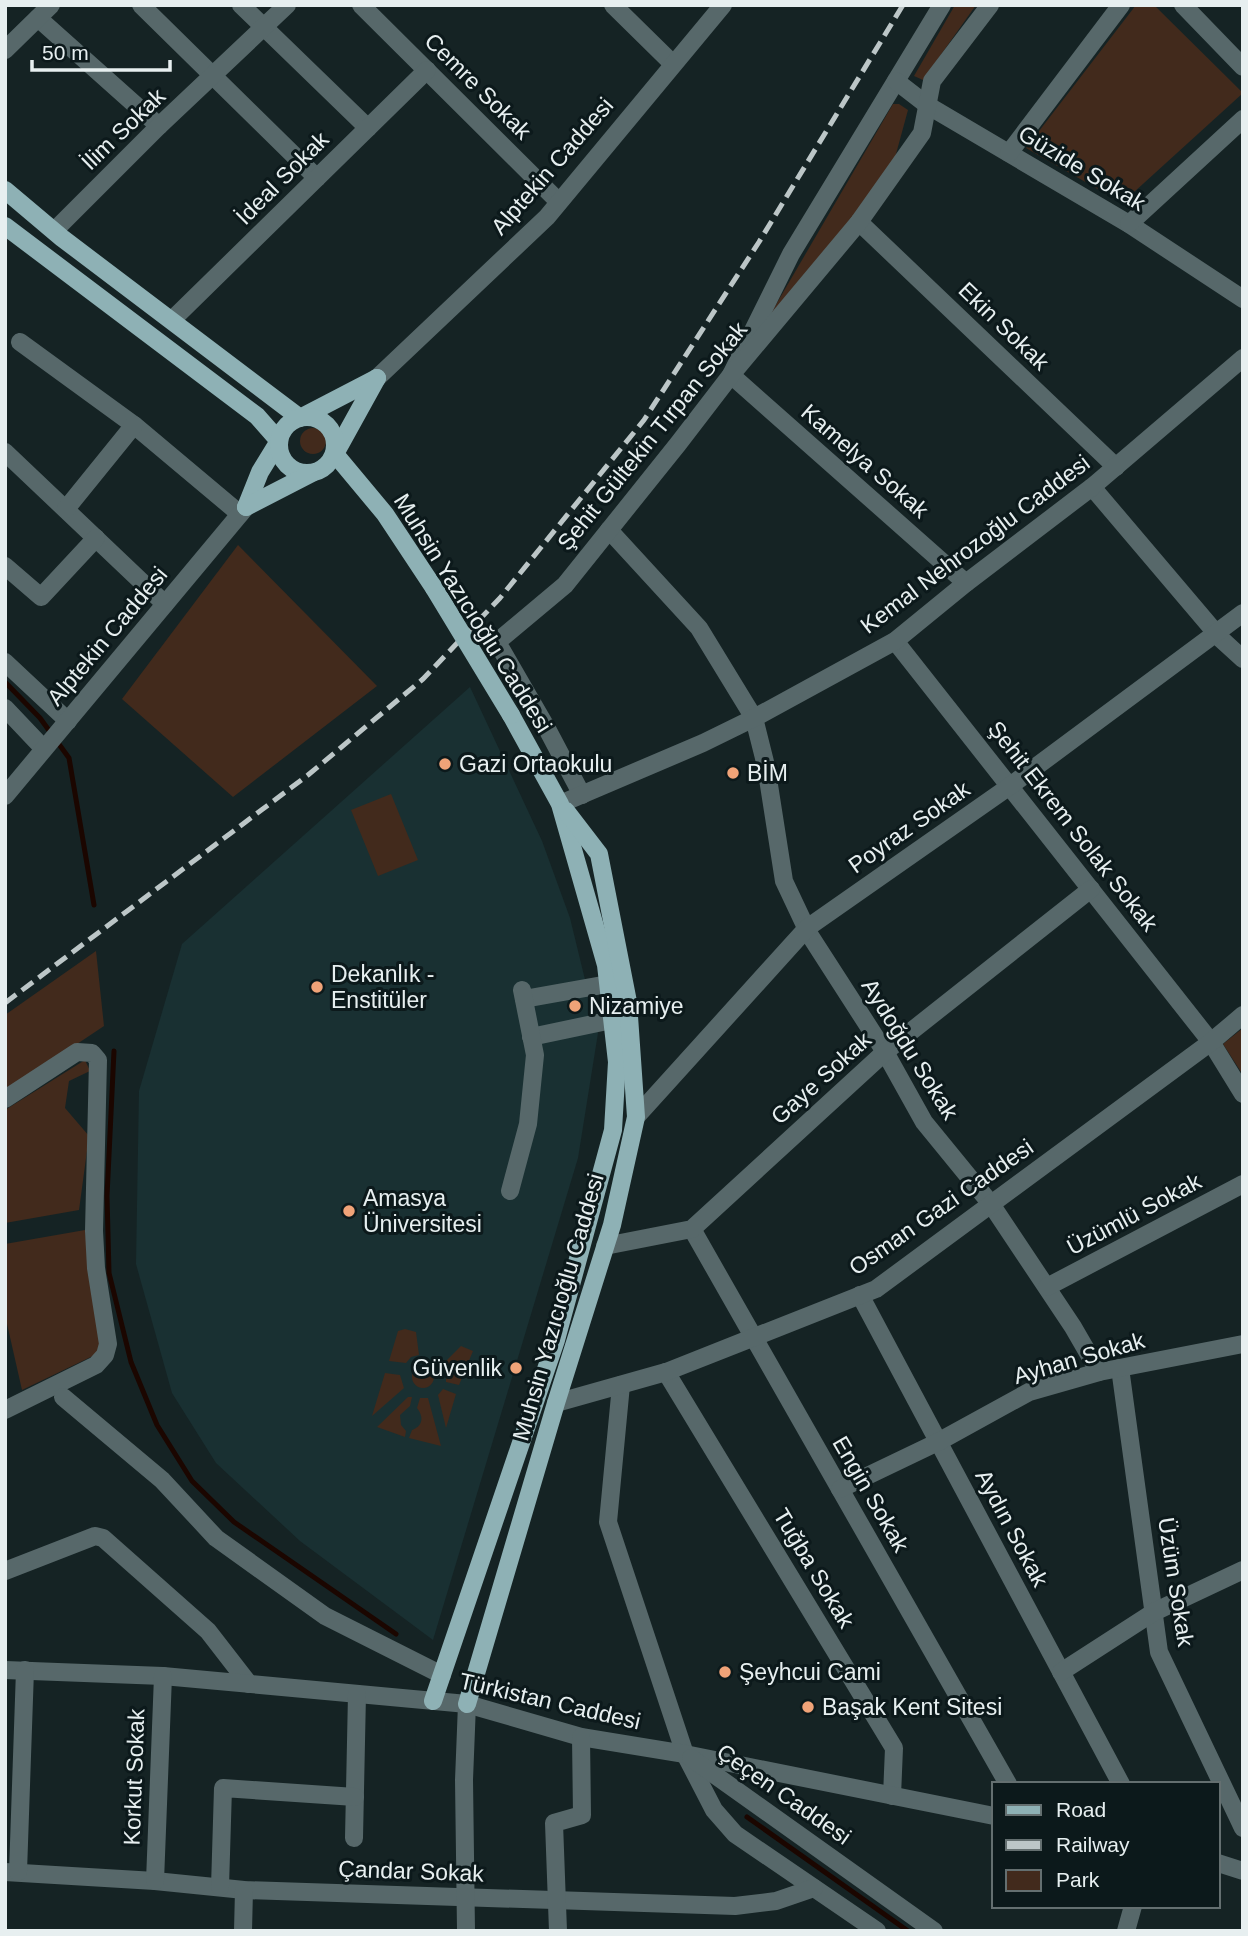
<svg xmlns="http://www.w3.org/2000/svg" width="1248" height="1936" viewBox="0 0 1248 1936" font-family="Arial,sans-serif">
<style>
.built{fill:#193032}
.green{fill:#422a1c}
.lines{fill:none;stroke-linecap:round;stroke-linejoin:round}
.stream{stroke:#1b0600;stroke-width:5}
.minor{stroke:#57686a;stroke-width:18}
.major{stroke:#8eb1b5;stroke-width:18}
.rail{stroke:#bcc6c7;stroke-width:5;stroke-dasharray:14 7;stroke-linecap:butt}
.major-bridge{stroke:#8eb1b5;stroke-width:18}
.poi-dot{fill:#f0a378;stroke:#0c191b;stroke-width:2.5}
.labels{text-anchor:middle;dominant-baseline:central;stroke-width:6;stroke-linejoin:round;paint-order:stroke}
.street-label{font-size:23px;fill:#e7eff0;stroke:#0c191b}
.poi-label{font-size:23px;fill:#e7eff0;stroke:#0c191b;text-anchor:start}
</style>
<rect width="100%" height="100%" fill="#152324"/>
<!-- built -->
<path class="built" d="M470,687L542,841L570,918L598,1033L578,1158L433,1640L300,1541L216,1463L172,1393L136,1264L139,1091L182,944Z"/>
<!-- green -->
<g class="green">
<path d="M955,5H976L923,80L914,76Z"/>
<path d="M1136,5H1154L1243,93L1122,203L1026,148Z"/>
<path d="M893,104H899L908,110L893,165L753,344Z"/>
<circle cx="313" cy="441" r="13"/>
<path d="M238,545L377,686L233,797L122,699Z"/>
<path d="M391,794L418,860L378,876L351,810Z"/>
<path d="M96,951L104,1026L5,1092V1015Z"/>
<path d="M1243,1028V1075L1223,1044Z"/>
<path d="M85,1060L90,1071L69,1081L65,1108L89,1136L79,1210L5,1223V1110Z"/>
<path d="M85,1230L100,1348L97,1354L22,1390L5,1315V1244Z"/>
<path d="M405,1329L416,1332L419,1355L411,1357L406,1363L389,1361L398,1331Z"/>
<path d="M461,1346L473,1351L459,1385L446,1382V1369L443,1364Z"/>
<circle cx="423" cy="1377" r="11"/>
<path d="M385,1373L400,1375L404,1388L372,1416Z"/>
<path d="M443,1389L456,1394L446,1428L438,1395Z"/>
<path d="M408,1397H412L410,1406L400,1415L401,1425L406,1431L405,1437L377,1427Z"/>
<path d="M420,1398H428L441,1446L409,1438L412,1430C423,1426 424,1417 417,1408Z"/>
</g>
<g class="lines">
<!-- stream -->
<g class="stream">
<path d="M5,682L40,718L69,758L94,905"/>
<path d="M114,1051L107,1196L109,1273L131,1362L157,1425L192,1481L234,1522L396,1634"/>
<path d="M747,1817L908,1931"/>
</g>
<!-- minor -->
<g class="minor">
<path d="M141,5L317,178"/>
<path d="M241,5L368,128"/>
<path d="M361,5L559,202"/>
<path d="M613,5L673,64"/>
<path d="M942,5L791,254L731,375L966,583"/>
<path d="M1183,5L1243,67"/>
<path d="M38,18L159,126"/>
<path d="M5,50L51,5"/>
<path d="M896,81L927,105L1129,224L1243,299"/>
<path d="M1009,153L1121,5"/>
<path d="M859,222L1116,467"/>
<path d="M1129,224L1243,119"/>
<path d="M54,231L159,126L287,5"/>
<path d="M172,320L427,70"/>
<path d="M20,342L134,425L240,514"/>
<path d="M377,378L547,217L723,5"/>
<path d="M5,452L165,604"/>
<path d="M1092,487L1221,639L1243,659"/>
<path d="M66,509L134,425"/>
<path d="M609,530L699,628L754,718L766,766L784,881L809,934L885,1052L924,1122L991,1204L1073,1327L1099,1372"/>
<path d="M5,566L41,597L96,538"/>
<path d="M895,641L1211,1042L1243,1094"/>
<path d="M5,662L68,721"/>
<path d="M5,708L43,748"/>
<path d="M582,795L545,725L497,642L565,585L678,444L731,375L859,222L922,133L932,81L990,5"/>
<path d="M5,796L246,507"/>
<path d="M560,804L703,743L754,718L895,641L966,583L1092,487L1243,358"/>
<path d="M524,999L608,984"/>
<path d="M531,1037L612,1020"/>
<path d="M5,1099L77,1052L92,1053L98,1060L94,1231L96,1268L108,1344L105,1355L96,1365L5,1410"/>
<path d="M636,1117L807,928L1010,786L1243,613"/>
<path d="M510,1191L528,1124L535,1055L522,990"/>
<path d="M692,1229L1008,1784"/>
<path d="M605,1246L692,1229L885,1052L1091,889"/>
<path d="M1047,1287L1243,1184"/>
<path d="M860,1295L1121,1784"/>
<path d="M1120,1368L1159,1652L1243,1828"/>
<path d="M666,1372L894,1748L892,1796"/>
<path d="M621,1385L608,1522L685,1754L714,1810L735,1834L877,1931"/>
<path d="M63,1397L162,1480L216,1538L325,1616L442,1675"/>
<path d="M556,1403L666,1372L876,1289L1211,1042L1243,1015"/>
<path d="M840,1489L938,1442L1029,1392L1099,1372L1243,1344"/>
<path d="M5,1571L95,1536L103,1538L208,1631L249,1684"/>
<path d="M5,1670L163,1676L467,1704L581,1737L685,1754L994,1816"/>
<path d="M1061,1672L1154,1612L1243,1570"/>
<path d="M691,1758L934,1931"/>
<path d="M354,1838L357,1694"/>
<path d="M1218,1863L1243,1871"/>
<path d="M5,1872L155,1881L244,1890L735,1906L776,1901L814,1888"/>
<path d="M18,1872L25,1670"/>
<path d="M155,1881L163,1676"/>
<path d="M220,1887L223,1788L355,1797"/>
<path d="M243,1931L244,1890"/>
<path d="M466,1931L464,1780L467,1704"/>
<path d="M558,1931L554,1823L582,1815L581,1737"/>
<path d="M1126,1931L1133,1906"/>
</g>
<!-- major -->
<g class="major">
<path d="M5,190L62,238L300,418L377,378"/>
<path d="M5,226L257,416L279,441L260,472L246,507"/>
<path d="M377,378L335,454L385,514L434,588"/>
<circle cx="307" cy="445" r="28"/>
<path d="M246,507L312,473"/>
<path d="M433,1701L556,1340L613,1130L617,1062L606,965L560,804L511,715"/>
<path d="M467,1704L556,1403L612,1225L636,1117L628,1002L599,854L566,811"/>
</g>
<!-- rail -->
<path class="rail" d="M5,1003L308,775L423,679L500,598L644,420L759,242L903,5"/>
<!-- major-bridge -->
<path class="major-bridge" d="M434,588L511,715"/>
</g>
<!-- markers -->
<g class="poi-dot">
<circle cx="445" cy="764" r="7"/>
<circle cx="733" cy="773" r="7"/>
<circle cx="317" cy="987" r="7"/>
<circle cx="575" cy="1006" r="7"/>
<circle cx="349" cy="1211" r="7"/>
<circle cx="516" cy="1368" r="7"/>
<circle cx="725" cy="1672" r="7"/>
<circle cx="808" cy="1707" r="7"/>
</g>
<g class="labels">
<!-- street labels -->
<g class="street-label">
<text transform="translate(478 86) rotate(45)">Cemre Sokak</text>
<text transform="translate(123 129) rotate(-44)">İlim Sokak</text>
<text transform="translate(552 166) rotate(-49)">Alptekin Caddesi</text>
<text transform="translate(1082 168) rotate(31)">Güzide Sokak</text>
<text transform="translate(282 178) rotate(-45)">İdeal Sokak</text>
<text transform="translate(1004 326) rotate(44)">Ekin Sokak</text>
<text transform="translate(652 436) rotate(-51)">Şehit Gültekin Tırpan Sokak</text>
<text transform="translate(865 461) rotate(41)">Kamelya Sokak</text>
<text transform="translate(975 544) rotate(-37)">Kemal Nehrozoğlu Caddesi</text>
<text transform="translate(473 613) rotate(58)">Muhsin Yazıcıoğlu Caddesi</text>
<text transform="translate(107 636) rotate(-50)">Alptekin Caddesi</text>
<text transform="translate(1073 826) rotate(52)">Şehit Ekrem Solak Sokak</text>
<text transform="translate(909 827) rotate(-35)">Poyraz Sokak</text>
<text transform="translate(910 1049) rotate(58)">Aydoğdu Sokak</text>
<text transform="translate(821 1078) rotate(-42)">Gaye Sokak</text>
<text transform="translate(941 1207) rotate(-35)">Osman Gazi Caddesi</text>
<text transform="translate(1134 1214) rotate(-28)">Üzümlü Sokak</text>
<text transform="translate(558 1307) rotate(-74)">Muhsin Yazıcıoğlu Caddesi</text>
<text transform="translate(1079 1358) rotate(-16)">Ayhan Sokak</text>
<text transform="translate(871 1494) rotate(60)">Engin Sokak</text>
<text transform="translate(1012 1528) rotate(62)">Aydın Sokak</text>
<text transform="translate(814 1568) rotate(59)">Tuğba Sokak</text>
<text transform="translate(1176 1582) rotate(81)">Üzüm Sokak</text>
<text transform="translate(550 1701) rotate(13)">Türkistan Caddesi</text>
<text transform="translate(134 1777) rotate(-88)">Korkut Sokak</text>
<text transform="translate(784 1794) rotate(35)">Çeçen Caddesi</text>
<text transform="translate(411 1871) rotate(2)">Çandar Sokak</text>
</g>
<!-- poi labels -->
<g class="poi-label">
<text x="459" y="764">Gazi Ortaokulu</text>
<text x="747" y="773">BİM</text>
<text x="331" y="974">Dekanlık -<tspan x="331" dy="26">Enstitüler</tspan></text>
<text x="589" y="1006">Nizamiye</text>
<text x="363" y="1198">Amasya<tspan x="363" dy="26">Üniversitesi</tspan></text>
<text x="502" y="1368" text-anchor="end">Güvenlik</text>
<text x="739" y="1672">Şeyhcui Cami</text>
<text x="822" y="1707">Başak Kent Sitesi</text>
</g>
</g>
<!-- border -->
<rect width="1248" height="1936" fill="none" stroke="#e7eff0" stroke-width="14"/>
<!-- legend -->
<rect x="992" y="1782" width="228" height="126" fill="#0c191b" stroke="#646f70" stroke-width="2"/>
<rect x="1006" y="1805" width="35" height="10" fill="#8eb1b5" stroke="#646f70" stroke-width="2"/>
<text x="1056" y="1817" font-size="21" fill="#e7eff0">Road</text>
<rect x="1006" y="1840" width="35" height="10" fill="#bcc6c7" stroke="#646f70" stroke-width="2"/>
<text x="1056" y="1852" font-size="21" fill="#e7eff0">Railway</text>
<rect x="1006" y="1870" width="35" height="21" fill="#422a1c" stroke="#646f70" stroke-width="2"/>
<text x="1056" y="1887" font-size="21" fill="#e7eff0">Park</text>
<!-- scale -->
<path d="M32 60v10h138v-10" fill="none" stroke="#e7eff0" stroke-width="3.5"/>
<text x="42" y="60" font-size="21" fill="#e7eff0" stroke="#0c191b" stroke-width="5" paint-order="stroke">50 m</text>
</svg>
